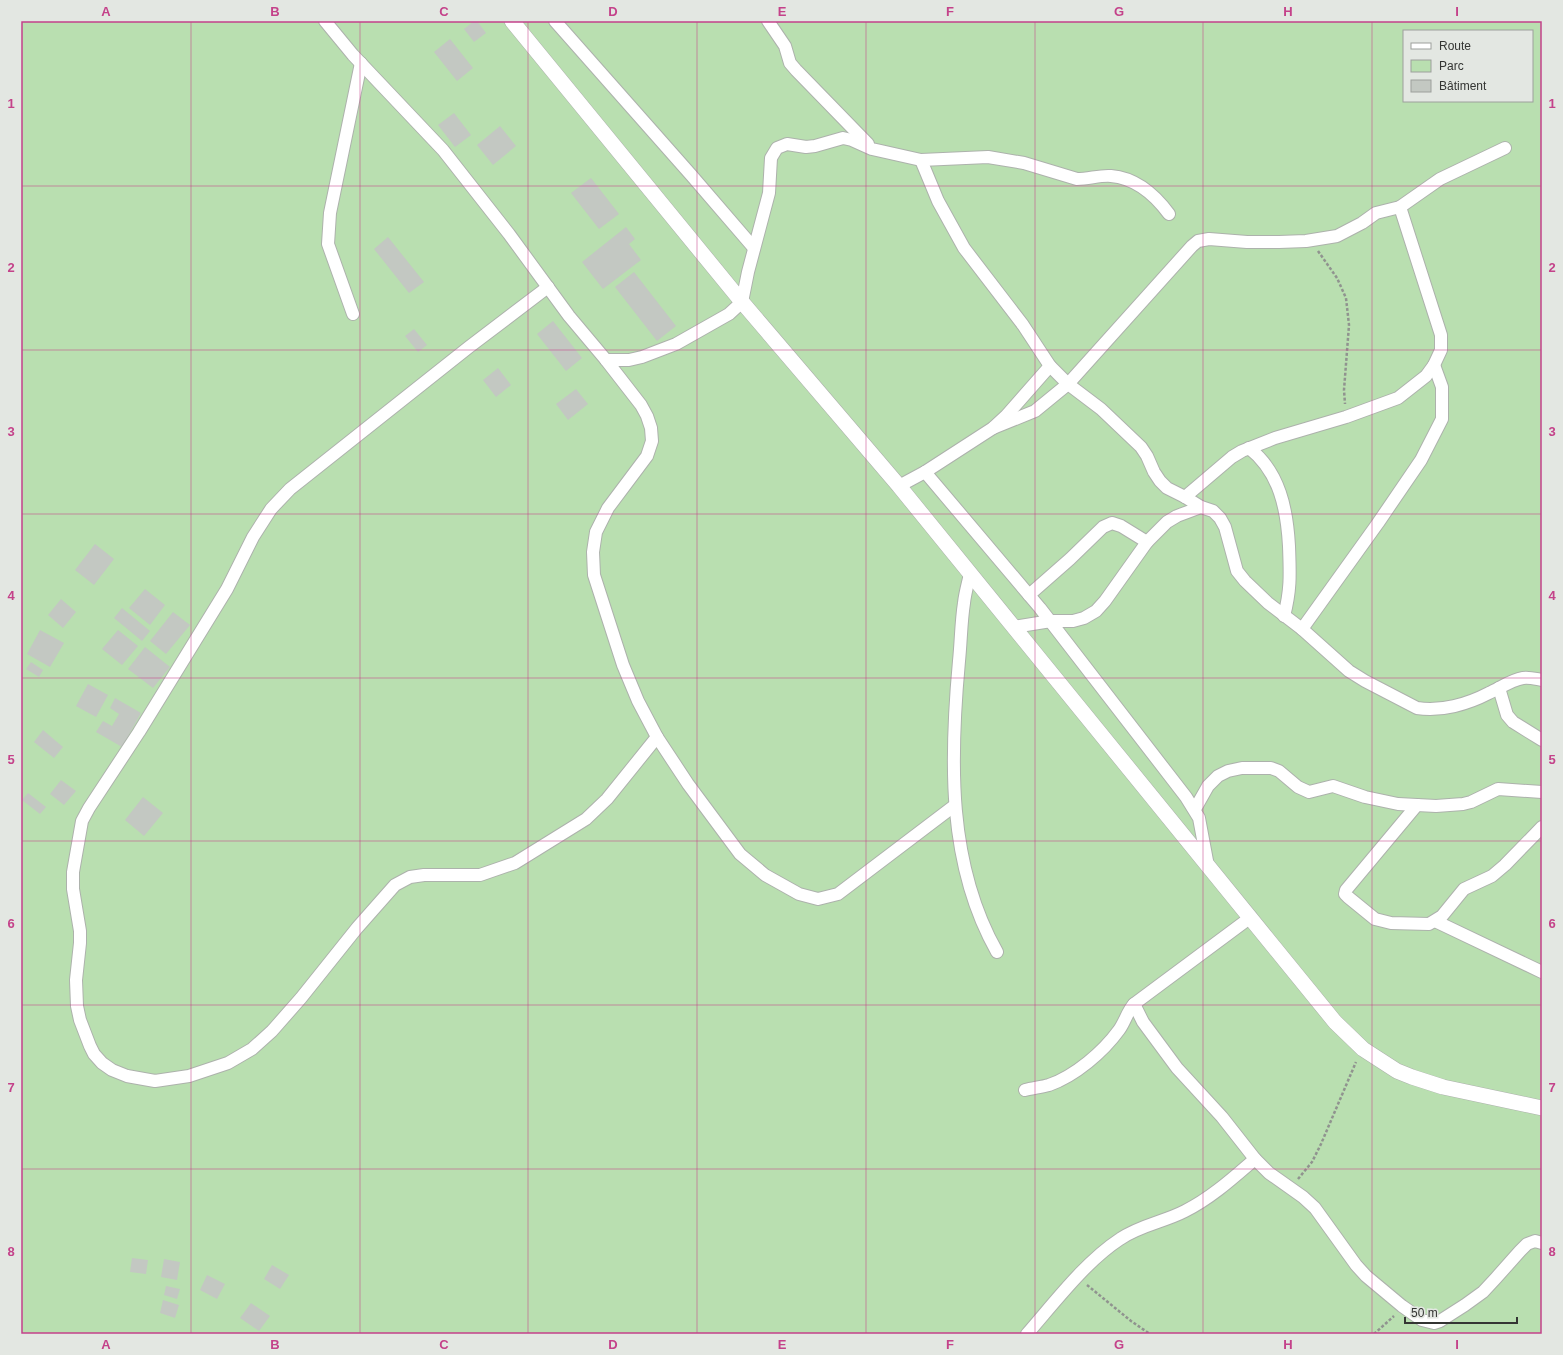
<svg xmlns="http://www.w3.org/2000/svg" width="1563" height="1355" viewBox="0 0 1563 1355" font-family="Helvetica,sans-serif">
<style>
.green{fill:#b9dfb0;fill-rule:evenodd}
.building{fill:#c3c8c2}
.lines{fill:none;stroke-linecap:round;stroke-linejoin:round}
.minor-casing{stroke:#adb2ac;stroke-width:14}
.tertiary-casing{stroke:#adb2ac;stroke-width:16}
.path{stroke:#90938f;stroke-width:2.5;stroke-dasharray:3 2;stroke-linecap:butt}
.minor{stroke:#fff;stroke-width:12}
.tertiary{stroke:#fff;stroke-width:15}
.grid{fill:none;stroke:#c4428a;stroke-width:1;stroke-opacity:0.55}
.neatline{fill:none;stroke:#c4428a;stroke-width:1.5}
.grid-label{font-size:13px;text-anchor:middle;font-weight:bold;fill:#c4428a}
</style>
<rect width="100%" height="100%" fill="#e3e7e2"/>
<!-- green -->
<path class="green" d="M21,21H1542V1334H21ZM1404,31H1532V101H1404Z"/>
<!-- building -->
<g class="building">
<path d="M474,21H477L486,33L474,42L464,29Z"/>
<path d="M450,39L473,68L457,81L434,52Z"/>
<path d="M454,113L471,135L455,147L438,125Z"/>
<path d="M500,126L516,146L493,165L477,145Z"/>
<path d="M591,178L619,214L599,229L571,193Z"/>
<path d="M626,227L635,239L629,244L641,260L603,289L582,262Z"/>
<path d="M388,237L424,282L409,293L374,249Z"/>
<path d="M634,272L676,326L657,341L615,287Z"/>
<path d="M553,321L582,358L566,371L537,334Z"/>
<path d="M414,329L427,345L418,352L405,336Z"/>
<path d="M498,368L511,385L496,397L483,380Z"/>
<path d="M576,389L588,404L568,420L556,404Z"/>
<path d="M95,544L114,559L94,585L75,570Z"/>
<path d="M145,589L165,605L150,625L129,608Z"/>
<path d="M61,599L76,612L63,628L48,615Z"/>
<path d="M122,608L150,631L142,641L114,618Z"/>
<path d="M173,612L190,625L166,654L150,641Z"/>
<path d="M40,630L64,643L50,667L27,654Z"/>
<path d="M118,630L138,646L122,665L102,649Z"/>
<path d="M145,647L170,667L153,688L128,669Z"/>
<path d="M31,662L43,670L39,677L26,669Z"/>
<path d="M88,684L108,695L96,717L76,706Z"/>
<path d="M115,698L141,713L122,747L96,732L103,721L112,726L119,714L110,708Z"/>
<path d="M43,730L63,747L54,758L34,742Z"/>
<path d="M61,780L76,791L64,805L50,794Z"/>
<path d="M28,793L46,807L40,814L22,800Z"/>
<path d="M143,797L163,813L144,836L125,820Z"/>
<path d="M132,1258L148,1260L146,1274L130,1272Z"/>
<path d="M164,1259L180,1262L177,1280L161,1277Z"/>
<path d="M272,1265L289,1275L280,1289L264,1279Z"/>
<path d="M207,1275L225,1284L217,1299L200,1290Z"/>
<path d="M166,1286L180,1289L177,1299L164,1295Z"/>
<path d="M163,1300L179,1305L175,1318L160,1313Z"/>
<path d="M251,1303L270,1316L259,1331L240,1318Z"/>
</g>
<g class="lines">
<!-- minor casing -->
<g class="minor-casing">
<g id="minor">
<path d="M325,21L353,55L443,150L509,234L569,316L606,360L641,405L647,416L651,428L652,441L647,456L608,508L596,532L593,552L594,575L623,665L638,701L657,737L688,784L740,854L765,875L799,894L818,899L838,894L954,806"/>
<path d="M555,21L692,176L754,248"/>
<path d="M768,21L785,46L790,63L796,70L868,144"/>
<path d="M921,160L938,201L964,248L1023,325L1050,366L1068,384L1101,409L1141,447L1147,456L1154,472L1160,481L1167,488L1185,497L1201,507L1213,511L1220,518L1225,527L1237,571L1245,581L1268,603L1302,629L1349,671L1365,681L1417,708C1441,712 1468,704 1489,693C1500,688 1511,680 1523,678C1529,677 1536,679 1542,680"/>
<path d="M548,287L469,347L290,489L271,509L253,537L227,589L139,732L89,808L82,821L73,872V889L80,931V943L76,980L77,1006L80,1020L90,1046L94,1054L102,1063L112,1070L127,1076L155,1081L189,1076L228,1063L252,1049L272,1031L301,998L357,928L395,885L410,877L424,875H480L515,863L586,819L607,799L657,737"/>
<path d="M353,314L328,244L330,213L361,63"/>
<path d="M606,360H629L642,357L676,344L729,314L742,302L748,272L769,193L771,158L777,148L787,144L806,147L815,146L843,138L852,140L872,149L921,160L988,157L1024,163L1077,179C1089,179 1100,175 1111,176C1135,178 1155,195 1169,214"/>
<path d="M993,428L1035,411L1068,384L1192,246L1198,241L1209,239L1247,242H1279L1306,241L1337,236L1362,223L1376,213L1400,207L1440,179L1505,148"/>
<path d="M1249,448C1280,472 1287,510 1289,546C1290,574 1291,589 1284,616"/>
<path d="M925,472L1040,608L1186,797L1199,818L1208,866"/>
<path d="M899,486L925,472L993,428L1006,416L1050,366"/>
<path d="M1185,497L1232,457L1242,451L1275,438L1346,417L1398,398L1426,376L1434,365L1441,350V335L1400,207"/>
<path d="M970,574C968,583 965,593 964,603C961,622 961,642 959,661C950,759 947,864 997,952"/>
<path d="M1029,595L1070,559L1103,527L1112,523L1121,526L1147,542"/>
<path d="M1014,627L1051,621H1073L1084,618L1096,611L1105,601L1147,542L1167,522L1177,516L1201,507"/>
<path d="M1302,629L1378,523L1421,460L1442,419V387L1434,365"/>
<path d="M1499,688L1507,715L1513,722L1542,740"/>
<path d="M1417,805L1346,890L1345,894L1348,897L1375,919L1391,923L1429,924L1442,916L1464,889L1492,876L1505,865L1542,827"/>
<path d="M1195,809L1208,786L1218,776L1228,771L1242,768H1271L1279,771L1298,787L1309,792L1333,786L1365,797L1398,804L1436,806L1463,804L1471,802L1498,789L1542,792"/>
<path d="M1435,921L1542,972"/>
<path d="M1134,1004L1143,1022L1177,1068L1222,1117L1255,1159L1269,1173L1303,1197L1315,1208L1356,1265L1366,1276L1402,1306L1422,1320L1434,1323L1440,1321L1465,1305L1483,1292L1496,1278L1520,1251L1527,1244L1535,1241L1542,1243"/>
<path d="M1025,1090C1033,1088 1042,1087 1049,1085C1075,1076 1103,1052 1119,1030C1125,1022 1127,1012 1134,1004L1251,917"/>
<path d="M1027,1334C1055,1302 1085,1262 1120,1239C1140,1225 1164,1222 1185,1211C1211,1198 1233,1178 1255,1159"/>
</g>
</g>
<!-- tertiary casing -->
<g class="tertiary-casing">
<path id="tertiary" d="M512,21L742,302L899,486L1335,1022L1363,1049L1397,1071L1412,1077L1443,1087L1542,1108"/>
</g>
<!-- path -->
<g class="path">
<path d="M1318,251L1337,278L1346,298L1349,325L1344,390L1345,404"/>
<path d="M1298,1179L1312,1162L1321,1144L1356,1062"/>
<path d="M1087,1285L1131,1321L1150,1334"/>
<path d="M1374,1334L1394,1316"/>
</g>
<!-- minor -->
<use href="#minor" class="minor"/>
<!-- tertiary -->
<use href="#tertiary" class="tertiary"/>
</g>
<!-- grid -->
<path class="grid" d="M191,21V1334M360,21V1334M528,21V1334M697,21V1334M866,21V1334M1035,21V1334M1203,21V1334M1372,21V1334M21,186H1542M21,350H1542M21,514H1542M21,678H1542M21,841H1542M21,1005H1542M21,1169H1542"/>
<!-- border -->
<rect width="1563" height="1355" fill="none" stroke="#e3e7e2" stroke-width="44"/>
<!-- legend -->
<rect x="1403" y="30" width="130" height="72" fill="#e3e7e2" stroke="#9da09c"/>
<rect x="1411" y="43" width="20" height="6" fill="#ffffff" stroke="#9da09c"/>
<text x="1439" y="50" font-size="12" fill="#343533">Route</text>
<rect x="1411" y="60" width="20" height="12" fill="#b9dfb0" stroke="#9da09c"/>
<text x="1439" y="70" font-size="12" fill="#343533">Parc</text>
<rect x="1411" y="80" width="20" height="12" fill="#c3c8c2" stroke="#9da09c"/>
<text x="1439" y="90" font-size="12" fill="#343533">Bâtiment</text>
<!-- scale -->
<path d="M1405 1317v6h112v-6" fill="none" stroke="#343533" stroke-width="2"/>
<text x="1411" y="1317" font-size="12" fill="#343533" stroke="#e3e7e2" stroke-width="3" paint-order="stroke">50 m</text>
<rect x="22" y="22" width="1519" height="1311" class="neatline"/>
<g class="grid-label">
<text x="106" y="16">A</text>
<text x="275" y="16">B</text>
<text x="444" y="16">C</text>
<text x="613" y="16">D</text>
<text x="782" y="16">E</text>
<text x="950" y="16">F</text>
<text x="1119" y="16">G</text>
<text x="1288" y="16">H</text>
<text x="1457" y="16">I</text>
<text x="11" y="108">1</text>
<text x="1552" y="108">1</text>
<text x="11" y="272">2</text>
<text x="1552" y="272">2</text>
<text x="11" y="436">3</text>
<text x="1552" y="436">3</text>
<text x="11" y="600">4</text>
<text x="1552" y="600">4</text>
<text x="11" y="764">5</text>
<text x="1552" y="764">5</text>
<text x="11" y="928">6</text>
<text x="1552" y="928">6</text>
<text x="11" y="1092">7</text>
<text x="1552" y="1092">7</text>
<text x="11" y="1256">8</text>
<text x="1552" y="1256">8</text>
<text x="106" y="1349">A</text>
<text x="275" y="1349">B</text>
<text x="444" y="1349">C</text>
<text x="613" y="1349">D</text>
<text x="782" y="1349">E</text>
<text x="950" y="1349">F</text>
<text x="1119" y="1349">G</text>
<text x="1288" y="1349">H</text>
<text x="1457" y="1349">I</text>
</g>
</svg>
